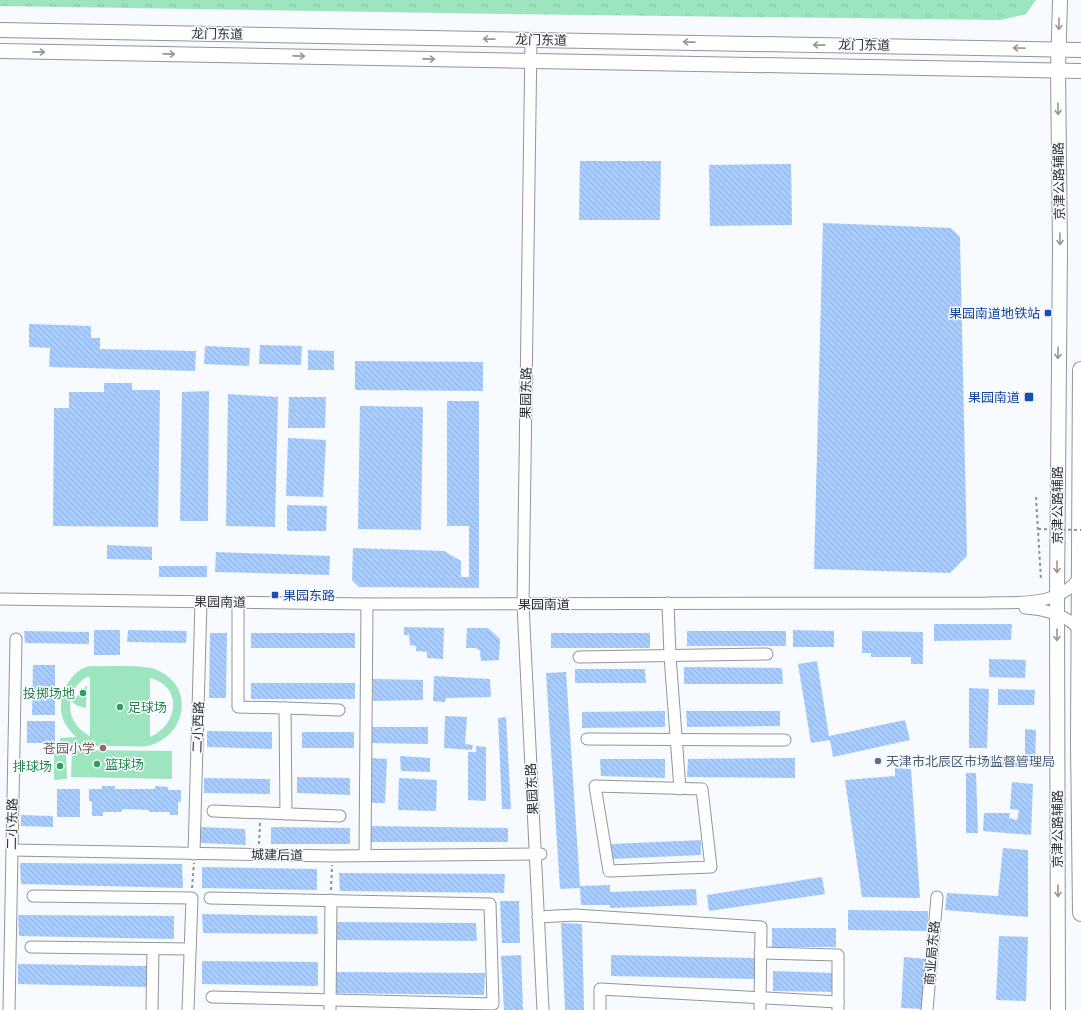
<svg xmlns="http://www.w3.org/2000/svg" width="1081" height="1010" viewBox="0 0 1081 1010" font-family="'Crimson Pro','Noto Sans SC',serif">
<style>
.grass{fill:url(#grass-tufts)}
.pitch{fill:#9de5be;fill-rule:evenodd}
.building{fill:url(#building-back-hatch)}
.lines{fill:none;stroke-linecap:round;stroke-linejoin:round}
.minor-casing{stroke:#939599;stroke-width:13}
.major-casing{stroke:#939599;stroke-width:16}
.highway-casing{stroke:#939599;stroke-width:18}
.path{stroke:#8e9092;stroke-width:2;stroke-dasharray:3 3;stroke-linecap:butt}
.minor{stroke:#fff;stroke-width:11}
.major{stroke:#fff;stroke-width:14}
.highway{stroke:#fff;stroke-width:16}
.path-bridge{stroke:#8e9092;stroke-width:2;stroke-dasharray:3 3;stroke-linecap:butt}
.oneway{stroke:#969798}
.transit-dot{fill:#1a4fb4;stroke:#f7fafe;stroke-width:1.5}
.leisure-dot{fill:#2e9e5b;stroke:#f7fafe;stroke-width:1.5}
.education-dot{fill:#8d6e63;stroke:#f7fafe;stroke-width:1.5}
.service-dot{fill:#5c6f8a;stroke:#f7fafe;stroke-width:1.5}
.labels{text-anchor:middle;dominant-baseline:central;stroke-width:3;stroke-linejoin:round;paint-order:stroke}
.street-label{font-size:13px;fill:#2e2f30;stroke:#f7fafe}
.transit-label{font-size:13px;fill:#164399;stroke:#f7fafe;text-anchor:end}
.leisure-label{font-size:13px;fill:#27864d;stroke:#f7fafe;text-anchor:end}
.education-label{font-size:13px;fill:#785e54;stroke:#f7fafe;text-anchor:end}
.service-label{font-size:13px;fill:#4e5e75;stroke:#f7fafe;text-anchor:start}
</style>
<defs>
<pattern id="grass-tufts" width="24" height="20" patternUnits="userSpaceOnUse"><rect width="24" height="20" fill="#9de5be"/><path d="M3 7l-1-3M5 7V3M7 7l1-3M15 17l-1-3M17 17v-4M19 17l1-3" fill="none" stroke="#88c5a4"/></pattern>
<pattern id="building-back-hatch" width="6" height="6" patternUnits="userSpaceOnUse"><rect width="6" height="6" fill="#a7cdff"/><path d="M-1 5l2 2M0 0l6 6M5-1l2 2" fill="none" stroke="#90b0db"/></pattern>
</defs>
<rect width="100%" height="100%" fill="#f7fafe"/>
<!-- grass -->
<path class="grass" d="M0,0H1036L1026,14L1001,20L505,14L0,6Z"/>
<!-- pitch -->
<g class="pitch">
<path d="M91,666C108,667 143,664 157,670C193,685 188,731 154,744C145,748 133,746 124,746C102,746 81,746 60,746V738L76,737C70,731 64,724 62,716C57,697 70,669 91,666ZM87,677H90V736C65,724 63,691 87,677ZM150,678C183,686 179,725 150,737Z"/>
<path d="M87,685L86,708L78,706L72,702Z"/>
<path d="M72,750L172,751V779L71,777Z"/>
<path d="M54,753H66L67,779L54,780Z"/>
</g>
<!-- building -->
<g class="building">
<path d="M580,161H661L660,220H579Z"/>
<path d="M791,164L792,225L710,226L709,165Z"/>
<path d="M823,223L951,228L960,237L967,556L950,573L814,569Z"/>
<path d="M29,324L91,326V338H100V349L196,351L195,371L49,367L50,348L29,347Z"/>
<path d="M260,345L302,346L301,365L259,364Z"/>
<path d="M205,346L250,348L249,366L204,364Z"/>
<path d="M308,350L334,351V370H308Z"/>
<path d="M355,361L483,362V391L355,390Z"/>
<path d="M104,383H132V390H160L158,527L53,526L54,408H69V392H104Z"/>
<path d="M209,391L208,521H180L182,392Z"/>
<path d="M228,394L278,397L275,527L226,526Z"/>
<path d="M289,397H326L325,428H288Z"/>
<path d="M447,401H479V588L359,587L352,580L353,548L444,551L461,561V577H469V526H447Z"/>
<path d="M360,406L423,407L421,530L358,529Z"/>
<path d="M288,438L326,440L323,497L286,496Z"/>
<path d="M287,505L327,506L326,531H287Z"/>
<path d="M107,545L152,547V560L107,559Z"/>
<path d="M216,552L330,556L329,575L215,572Z"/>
<rect x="159" y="566" width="48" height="11"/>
<path d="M934,624H1012L1011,640L934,641Z"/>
<path d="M404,627L444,628L443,659L427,658V652L416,651V646L410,645L409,635H404Z"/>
<path d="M467,628H488L500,639L499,660L481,661L480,651L476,648H466Z"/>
<rect x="94" y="630" width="26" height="25"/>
<path d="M128,630L187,631L186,643L127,642Z"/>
<path d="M793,630L834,631V647H793Z"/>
<path d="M24,631L89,632V644L25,643Z"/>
<rect x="687" y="631" width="99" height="15"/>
<path d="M862,631L923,632V664H911V657H871V653H862Z"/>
<path d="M210,633H227L226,698H209Z"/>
<rect x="251" y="633" width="104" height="15"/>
<rect x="551" y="633" width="99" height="15"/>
<path d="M989,659L1026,660L1025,678L989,677Z"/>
<path d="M817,661L829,736L905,720L910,740L833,757L830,740L811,743L798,664Z"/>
<path d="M33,665H55V715H32Z"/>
<path d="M684,667L782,668L783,684H684Z"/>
<path d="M575,669H645L646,683H575Z"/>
<path d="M566,672L580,886L610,885V892L696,889L697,905L610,908V905H581L580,888L560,889L546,673Z"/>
<path d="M434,676L490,679L491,697L446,698L445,702L433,701Z"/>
<path d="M373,679L423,680V700L373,701Z"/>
<rect x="251" y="683" width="104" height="16"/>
<path d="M969,688L989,689L987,748H969Z"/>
<path d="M998,689L1035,690L1034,705H998Z"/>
<path d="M665,711V727L582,728V712Z"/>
<path d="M686,711H780V726L687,727Z"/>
<path d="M445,716L467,717L465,744L473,745L472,750L444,748Z"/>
<path d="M506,717L511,809H502L498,718Z"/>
<rect x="27" y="721" width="28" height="22"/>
<path d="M370,727H428V744L372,743Z"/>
<path d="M1025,729L1036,730L1035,767H989V756H1025Z"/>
<path d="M207,731L272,732V749L207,747Z"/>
<rect x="302" y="732" width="52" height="16"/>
<path d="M476,746L486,747V801L468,800V752H476Z"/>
<path d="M400,756L430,758V772L401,771Z"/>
<path d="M371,758L387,759L385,803H371Z"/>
<path d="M795,758V778L687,777L688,759Z"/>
<path d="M600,759H665V778L601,776Z"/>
<path d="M895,768L911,769L920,898L862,897L845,780L895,776Z"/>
<path d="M966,773H976L978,833H966Z"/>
<path d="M297,777L350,778V795L297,793Z"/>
<path d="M204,778L270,779V794L204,793Z"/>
<path d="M399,778L437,780L436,811L398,810Z"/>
<path d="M1012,782L1033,784L1031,835L983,831L984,813H1010L1009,818L1017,820L1019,810L1010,809Z"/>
<path d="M102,786H115V789H155V786L168,787V790H181V802H178V815H170V812H150L148,810L123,809L121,812H103V816H92V802L89,801V789H102Z"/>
<rect x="57" y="789" width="23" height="28"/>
<path d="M21,815L53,816V827L21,826Z"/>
<path d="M371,826L508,828V842H371Z"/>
<path d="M201,827L245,829L246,845L201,843Z"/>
<path d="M271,827L350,828V844H271Z"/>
<path d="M701,840V855L612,859L611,844Z"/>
<path d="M1003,848L1028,850V917L945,910L947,893L998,896Z"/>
<path d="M20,863L182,864L183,888L21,884Z"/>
<path d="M202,867L317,869V890L202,888Z"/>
<path d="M339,873L505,874L504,893L340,891Z"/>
<path d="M822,877L825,894L709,911L707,895Z"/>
<path d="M500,901H519L520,943H502Z"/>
<path d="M848,910L928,911V931L848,930Z"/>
<path d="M202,914L317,916L318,934L203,933Z"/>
<path d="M18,915L174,916V939L19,936Z"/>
<path d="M337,922L476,923L477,941L337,940Z"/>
<path d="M561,923L582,924L584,1010H565Z"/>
<rect x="772" y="928" width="64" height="19"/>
<path d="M999,936L1028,937L1026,1001L996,1000Z"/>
<path d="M521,955L523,1010H504L501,956Z"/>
<path d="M611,955L756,958L755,979L611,976Z"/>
<path d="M904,957L926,959L924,1009L901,1008Z"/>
<path d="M202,961L318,962V986L202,984Z"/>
<path d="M18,964L147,966V987L18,984Z"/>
<path d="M773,971L835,973V992L773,991Z"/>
<path d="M336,972L485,973L484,995L335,993Z"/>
</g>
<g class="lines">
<!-- minor casing -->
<g class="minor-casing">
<g id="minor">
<path d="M531,40L523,605L543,1010"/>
<path d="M0,599L364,604L987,603C1019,602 1059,607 1080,577"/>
<path d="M238,602V707L285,708L286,814"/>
<path d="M668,603L670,656L680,789"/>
<path d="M1025,608C1043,609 1069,615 1080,631"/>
<path d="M579,657L767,654"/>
<path d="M285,708L339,710"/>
<path d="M587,739L785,740"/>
<path d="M595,786L702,789L711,867L609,871Z"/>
<path d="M213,811L340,816"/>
<path d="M12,850L332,856L541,854"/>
<path d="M194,854L201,601"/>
<path d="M365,855L367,604"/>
<path d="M33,896L192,898L188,1010"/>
<path d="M210,898L490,904L493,1004L212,997"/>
<path d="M538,917L575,915L761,927L760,1010"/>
<path d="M31,947L190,949"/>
<path d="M760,953L838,955V1010"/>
<path d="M9,1010L16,639"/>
<path d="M152,1010L153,949"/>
<path d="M330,1010L331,900"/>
<path d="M600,1010V989L838,1002"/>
<path d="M927,1010L937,897"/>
</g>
</g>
<!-- major casing -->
<g class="major-casing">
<g id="major">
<path d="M0,30L1081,50"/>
<path d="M0,51L1081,71"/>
<path d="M1058,1010L1057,596L1060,248L1058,70L1060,0"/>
</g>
</g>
<!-- highway casing -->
<g class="highway-casing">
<path id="highway" d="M1081,370L1079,742L1081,913"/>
</g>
<!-- path -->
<g class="path">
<path d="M1036,497L1041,580"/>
<path d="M259,844L260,822"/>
<path d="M192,888L194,863"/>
<path d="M331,890L332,865"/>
</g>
<!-- minor -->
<use href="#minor" class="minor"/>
<!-- major -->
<use href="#major" class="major"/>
<!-- highway -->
<use href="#highway" class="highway"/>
<!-- path-bridge -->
<path class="path-bridge" d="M1038,529L1081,530"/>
</g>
<!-- one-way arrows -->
<defs><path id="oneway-shaft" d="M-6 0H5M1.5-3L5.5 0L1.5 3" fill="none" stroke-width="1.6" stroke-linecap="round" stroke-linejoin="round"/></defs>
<g class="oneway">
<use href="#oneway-shaft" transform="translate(1059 24) rotate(91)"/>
<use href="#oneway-shaft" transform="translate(489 39) rotate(-179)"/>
<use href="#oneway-shaft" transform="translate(689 42) rotate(-179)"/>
<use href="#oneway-shaft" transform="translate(819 45) rotate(-179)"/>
<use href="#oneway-shaft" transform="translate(1019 48) rotate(-179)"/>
<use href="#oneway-shaft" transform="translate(39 52) rotate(1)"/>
<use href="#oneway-shaft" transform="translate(169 54) rotate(1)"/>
<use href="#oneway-shaft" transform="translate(299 56) rotate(1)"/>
<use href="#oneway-shaft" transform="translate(429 59) rotate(1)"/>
<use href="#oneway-shaft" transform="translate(1058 109) rotate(89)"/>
<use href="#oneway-shaft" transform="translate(1060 239) rotate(89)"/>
<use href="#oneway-shaft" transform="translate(1058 353) rotate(91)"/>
<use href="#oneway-shaft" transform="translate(1057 567) rotate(90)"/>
<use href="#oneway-shaft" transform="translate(1057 635) rotate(90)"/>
<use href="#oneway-shaft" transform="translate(1058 891) rotate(90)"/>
</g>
<!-- markers -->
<g class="transit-dot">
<rect x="1044" y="309" width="8" height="8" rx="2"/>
<rect x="1024" y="392" width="10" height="10" rx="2"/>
<rect x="271" y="591" width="8" height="8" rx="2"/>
</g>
<g class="leisure-dot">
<circle cx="83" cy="693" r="4"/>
<circle cx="120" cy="707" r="4"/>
<circle cx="97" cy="764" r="4"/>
<circle cx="60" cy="766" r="4"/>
</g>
<circle class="education-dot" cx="103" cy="748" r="4"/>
<circle class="service-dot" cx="878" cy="761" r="4"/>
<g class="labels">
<!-- street labels -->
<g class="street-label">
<text transform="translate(217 34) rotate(1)">龙门东道</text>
<text transform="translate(541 40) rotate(1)">龙门东道</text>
<text transform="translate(864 45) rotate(1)">龙门东道</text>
<text transform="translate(1059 181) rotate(-91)">京津公路辅路</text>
<text transform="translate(526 393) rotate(-89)">果园东路</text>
<text transform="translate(1057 505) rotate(-90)">京津公路辅路</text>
<text transform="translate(220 602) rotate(1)">果园南道</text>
<text x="544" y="604">果园南道</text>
<text transform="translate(198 727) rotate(-88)">二小西路</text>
<text transform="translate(532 789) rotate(-93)">果园东路</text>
<text transform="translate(12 824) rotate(-89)">二小东路</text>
<text transform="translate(1057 829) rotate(-90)">京津公路辅路</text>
<text transform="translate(277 855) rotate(1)">城建后道</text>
<text transform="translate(932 953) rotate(-85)">商业局东路</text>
</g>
<!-- transit labels -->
<g class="transit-label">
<text x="1040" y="313">果园南道地铁站</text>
<text x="1020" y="397">果园南道</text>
<text x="283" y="595" text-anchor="start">果园东路</text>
</g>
<!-- leisure labels -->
<g class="leisure-label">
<text x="75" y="693">投掷场地</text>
<text x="128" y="707" text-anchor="start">足球场</text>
<text x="105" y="764" text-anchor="start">篮球场</text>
<text x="52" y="766">排球场</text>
</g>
<!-- education labels -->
<g class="education-label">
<text x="95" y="748">苍园小学</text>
</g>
<!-- service labels -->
<g class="service-label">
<text x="886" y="761">天津市北辰区市场监督管理局</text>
</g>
</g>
</svg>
